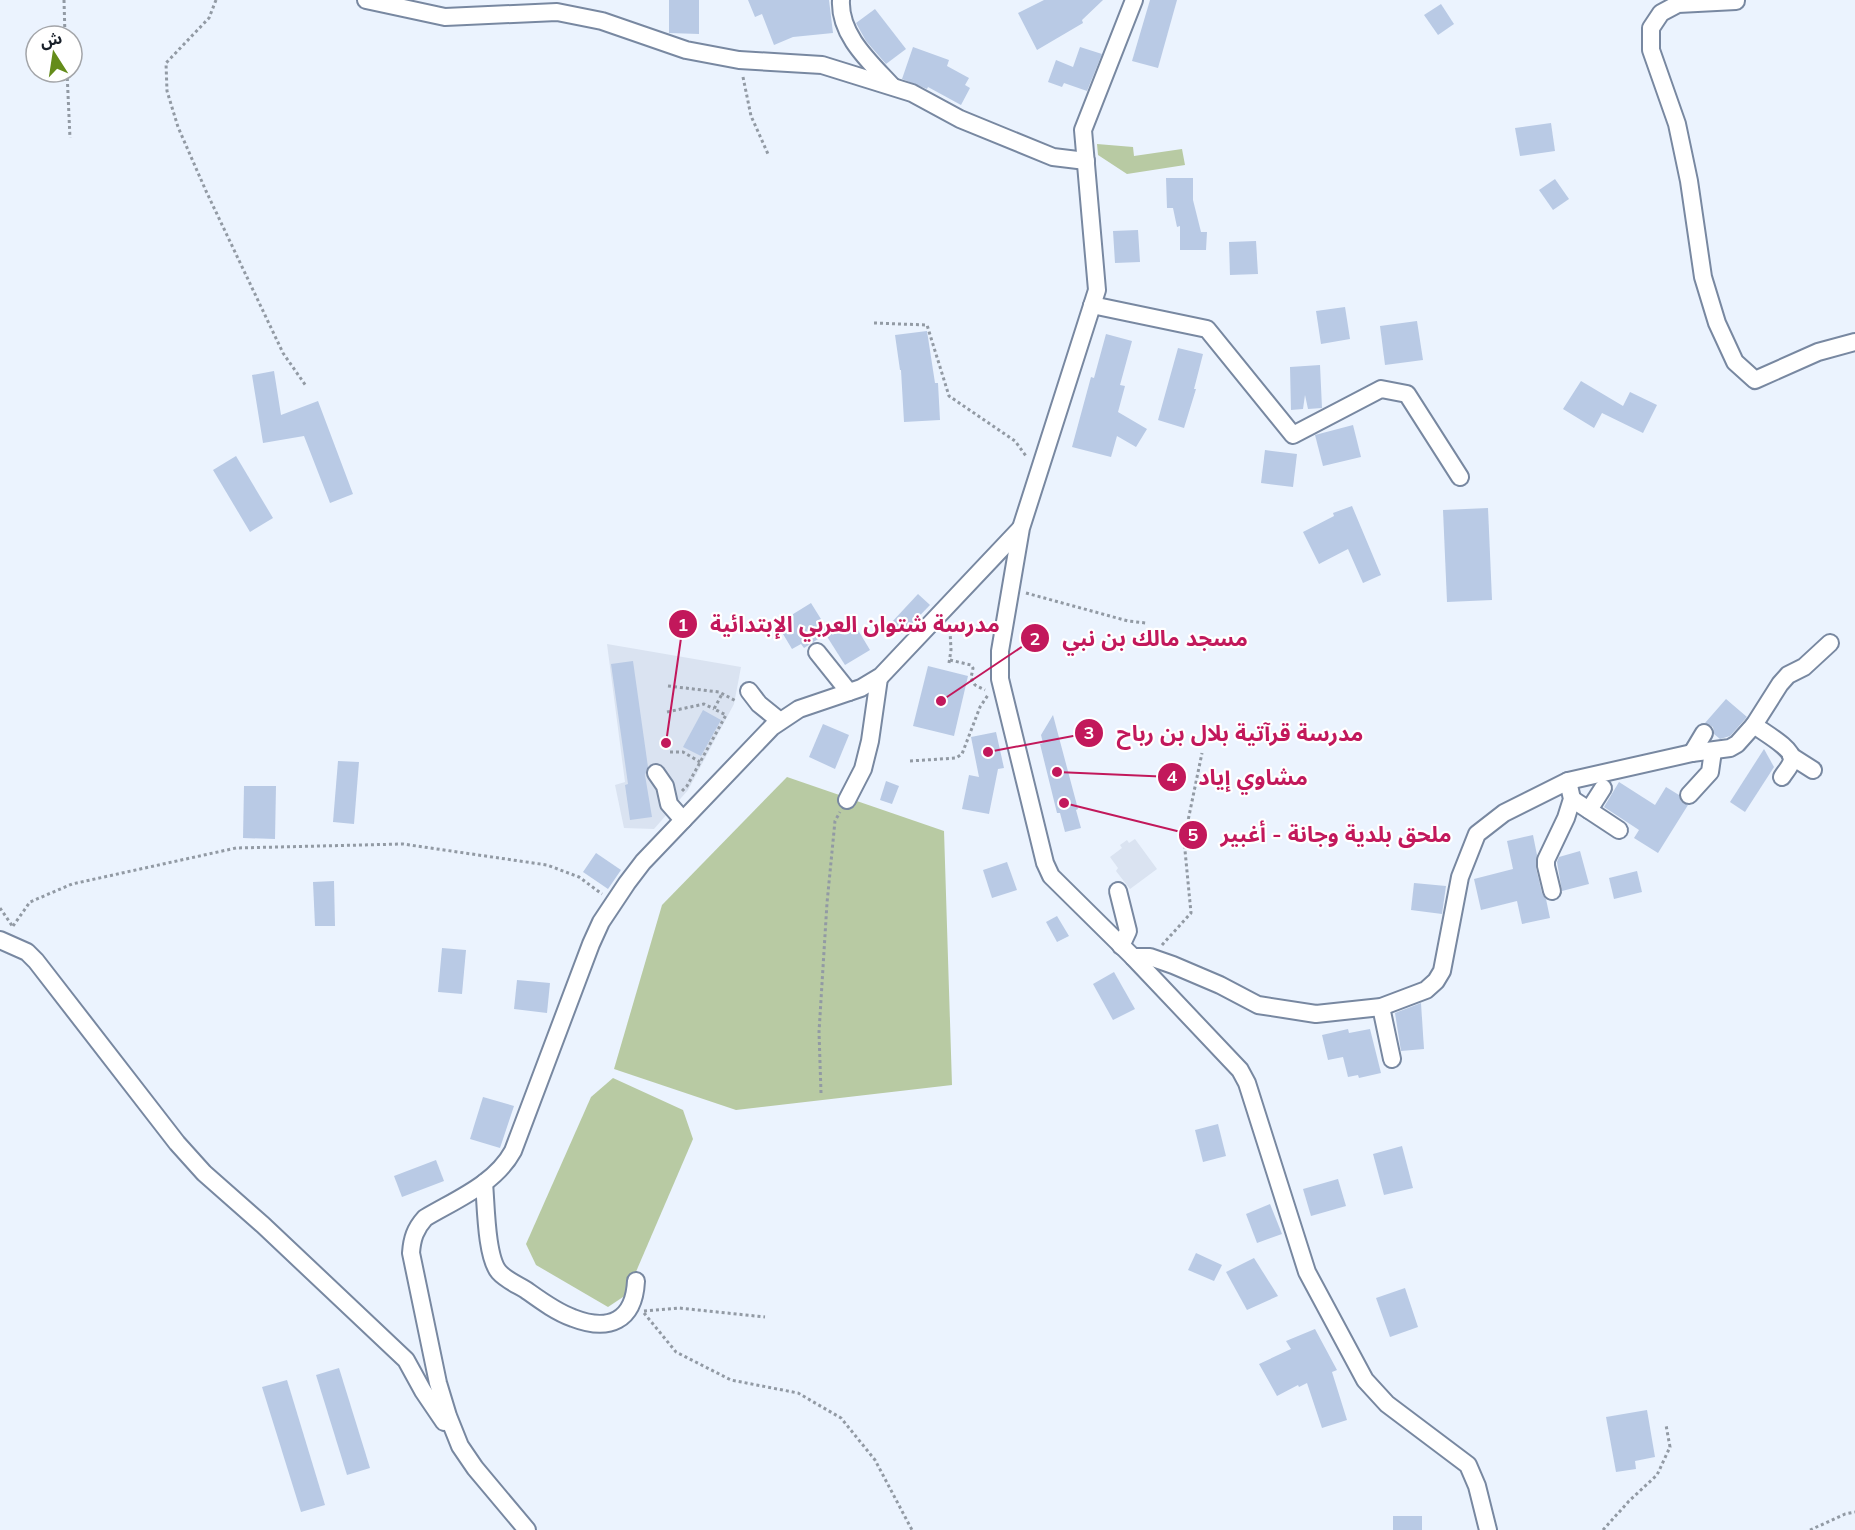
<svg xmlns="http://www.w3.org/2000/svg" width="1855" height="1530" viewBox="0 0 1855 1530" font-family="Mulish,'Noto Sans Arabic',sans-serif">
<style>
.built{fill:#dae3f1}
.green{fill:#b8caa3}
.building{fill:#b9cae5}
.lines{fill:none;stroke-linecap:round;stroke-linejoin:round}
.minor-casing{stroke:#7888a1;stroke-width:20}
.path{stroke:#929aa4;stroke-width:3;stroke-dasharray:3 3;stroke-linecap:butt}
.minor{stroke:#fff;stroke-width:16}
.leader{fill:none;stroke:#c2185b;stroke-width:2}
.callout-dot{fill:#c2185b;stroke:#fff;stroke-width:2}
.mark-label{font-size:18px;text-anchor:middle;font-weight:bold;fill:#fff}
.callout-label{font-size:22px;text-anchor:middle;font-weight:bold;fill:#c2185b;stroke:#fff;stroke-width:4.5;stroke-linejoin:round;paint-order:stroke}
</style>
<rect width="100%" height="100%" fill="#ebf3fe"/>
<!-- built -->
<g class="built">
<path d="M607,644L741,667L734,704L688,790L654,829L624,828L615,785L625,782Z"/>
<path d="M1135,839L1157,869L1130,889L1116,871L1118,868L1110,857L1122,848L1120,845L1127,840L1129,843Z"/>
</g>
<!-- green -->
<g class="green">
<path d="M1097,144L1133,147L1134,156L1182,149L1185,165L1127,174L1098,155Z"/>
<path d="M787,777L944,831L952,1085L736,1110L614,1069L662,905Z"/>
<path d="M613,1078L683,1110L693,1139L626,1295L608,1307L536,1265L526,1244L591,1097Z"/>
</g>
<!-- building -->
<g class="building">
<path d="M669,0H699V34L669,33Z"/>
<path d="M748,0H829L833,33L793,37L774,45L762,14L755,17Z"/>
<path d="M1044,0H1103L1082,20L1083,23L1037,50L1018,13Z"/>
<path d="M1150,0H1177L1158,68L1132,61Z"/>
<path d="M1441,4L1454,24L1438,35L1424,15Z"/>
<path d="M875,9L906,49L886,64L866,41L856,23Z"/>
<path d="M913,47L949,60L947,66L969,78L965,85L970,88L961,105L928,87L927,89L902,79Z"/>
<path d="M1080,47L1102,54L1087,91L1064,83L1062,87L1048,82L1056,60L1073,67Z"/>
<path d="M1551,123L1555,151L1520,156L1515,128Z"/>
<path d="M1166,178H1193V200L1201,232H1207L1206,250H1180V226L1177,227L1173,208H1167Z"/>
<path d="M1555,179L1569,199L1553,210L1539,190Z"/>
<path d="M1138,230L1140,262L1115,263L1113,231Z"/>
<path d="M1256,241L1258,274L1230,275L1229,242Z"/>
<path d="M1345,307L1350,339L1321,344L1316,311Z"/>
<path d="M1417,321L1423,360L1385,365L1380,326Z"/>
<path d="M927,331L935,383H938L940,420L904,422L901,370H900L895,335Z"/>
<path d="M1106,334L1132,341L1120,385L1125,386L1118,412L1147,429L1136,447L1117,436L1111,457L1072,447L1091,377L1094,378Z"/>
<path d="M1178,348L1203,354L1194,389H1196L1184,428L1158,420Z"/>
<path d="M1320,365L1322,408L1308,409L1305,395L1303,409L1291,410L1290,367Z"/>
<path d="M274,371L281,415L318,401L353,494L330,503L304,436L263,443L252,375Z"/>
<path d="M1581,381L1623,406L1630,392L1657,405L1643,433L1602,413L1594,428L1563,409Z"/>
<path d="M1353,425L1361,457L1323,466L1315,435Z"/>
<path d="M1265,450L1297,454L1293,487L1261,483Z"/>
<path d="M236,456L273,518L250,532L213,470Z"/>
<path d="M1352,506L1381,575L1363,583L1348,549L1319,564L1303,532L1334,516L1333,513Z"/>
<path d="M1488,508L1492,600L1447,602L1443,510Z"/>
<path d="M918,594L930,605L902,634L891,623Z"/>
<path d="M811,603L829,632L804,648L801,644L792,649L777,624Z"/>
<path d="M852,620L870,650L845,665L826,635Z"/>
<path d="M633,661L648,767L645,775L652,817L630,820L625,785L628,784L611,664Z"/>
<path d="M928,666L968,676L954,736L913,726Z"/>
<path d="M1726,699L1747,717L1730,736L1720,739L1714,734L1713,727L1705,723Z"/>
<path d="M703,710L721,720L701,756L683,747Z"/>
<path d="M1053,715L1078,809L1076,810L1081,828L1065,832L1060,813H1057L1040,744L1043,743L1041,735Z"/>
<path d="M823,724L849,735L835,769L809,757Z"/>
<path d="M996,732L1004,768L998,769L989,814L962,809L969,775L979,777L971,737Z"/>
<path d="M1764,749L1774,767L1745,812L1730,802Z"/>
<path d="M338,761L359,762L354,824L333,822Z"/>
<path d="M886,781L899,786L892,804L880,800Z"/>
<path d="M1619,782L1655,805L1666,787L1679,795L1682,802L1688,805L1658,853L1634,838L1639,830L1604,807Z"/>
<path d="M244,786H276L275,839L243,838Z"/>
<path d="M1533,835L1537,855L1536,868L1542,893L1546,899L1550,918L1522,924L1517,901L1481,910L1474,879L1513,869L1507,841Z"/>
<path d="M1580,851L1589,884L1562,891L1557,862L1559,857Z"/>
<path d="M596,853L621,870L608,889L583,872Z"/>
<path d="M1007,862L1017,890L992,898L983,870Z"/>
<path d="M1637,871L1642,892L1614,899L1609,878Z"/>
<path d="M334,881L335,926H315L313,882Z"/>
<path d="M1414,883L1446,886L1442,914L1411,910Z"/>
<path d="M1057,916L1069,936L1057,942L1046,922Z"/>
<path d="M442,948L466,950L462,994L438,992Z"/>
<path d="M1114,972L1135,1009L1113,1020L1093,984Z"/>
<path d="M517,980L550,983L547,1013L514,1009Z"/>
<path d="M1421,1003L1424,1049L1401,1051L1395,1013Z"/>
<path d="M1348,1029L1349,1033L1370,1029L1381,1073L1359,1078L1358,1075L1348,1077L1343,1057L1328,1060L1322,1035Z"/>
<path d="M483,1097L514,1106L500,1148L470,1139Z"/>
<path d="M1218,1124L1226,1156L1203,1162L1195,1130Z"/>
<path d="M1402,1146L1413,1188L1384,1195L1373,1154Z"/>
<path d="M436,1160L444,1181L402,1197L394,1176Z"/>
<path d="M1338,1179L1346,1206L1311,1216L1303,1189Z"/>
<path d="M1270,1204L1282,1234L1257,1243L1246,1214Z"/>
<path d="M1196,1253L1222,1265L1214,1281L1188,1270Z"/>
<path d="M1254,1258L1278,1296L1247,1310L1226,1272Z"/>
<path d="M1405,1288L1418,1327L1390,1337L1376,1298Z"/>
<path d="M1315,1329L1337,1370L1332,1372L1347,1420L1322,1428L1307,1383L1299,1387L1298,1385L1277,1396L1259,1364L1291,1349L1286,1341Z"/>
<path d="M339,1368L370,1468L347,1475L316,1375Z"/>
<path d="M287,1380L325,1505L301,1512L262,1387Z"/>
<path d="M1647,1410L1655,1457L1635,1461L1636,1469L1616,1472L1606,1417Z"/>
<rect x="1393" y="1516" width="29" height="14"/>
</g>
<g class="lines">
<!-- minor casing -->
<g class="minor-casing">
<g id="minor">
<path d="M366,0L445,17L557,12L602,21L686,50L739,60L822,65L912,93L960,119L1053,157L1086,161"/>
<path d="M841,0C839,35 870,62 892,86"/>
<path d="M1134,0L1083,130L1097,290L1021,528L1000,651V679L1045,863L1051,876L1133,957L1240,1070L1247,1083L1307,1272L1365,1380L1387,1404L1468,1465L1477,1486L1488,1530"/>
<path d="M1736,1L1678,4L1661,13L1651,28V50L1677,124L1689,181L1703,277L1717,323L1735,362L1755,380L1818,352L1855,342"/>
<path d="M1092,305L1207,329L1293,435L1381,389L1407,394L1460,477"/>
<path d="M817,652L849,692"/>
<path d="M749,691L759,704L780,721"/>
<path d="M1754,725C1763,732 1794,749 1792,760C1791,766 1785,772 1782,777"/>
<path d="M1692,753L1704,733"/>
<path d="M1791,756L1813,770"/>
<path d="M656,773L665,786L669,804L683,820"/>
<path d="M1689,795L1710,772L1713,751"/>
<path d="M1572,799L1619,830"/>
<path d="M847,800L863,769L870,741L879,678"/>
<path d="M1589,810L1603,788"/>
<path d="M1118,891L1128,931L1121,946"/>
<path d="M1552,891L1546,866V860L1566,818L1572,799L1568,781"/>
<path d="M0,940L27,952L36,961L177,1143L204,1173L263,1225L406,1360L423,1391L444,1422"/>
<path d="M1133,957H1150L1173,965L1220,985L1258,1005L1316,1014L1381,1007L1426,990L1436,981L1442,971L1460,877L1477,834L1504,813L1568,781L1692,753L1730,748L1737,744L1754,725L1780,684L1788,675L1804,667L1830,643"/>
<path d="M1381,1007L1392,1059"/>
<path d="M484,1183C486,1204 486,1257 499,1272C506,1280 518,1285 526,1290C540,1300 556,1312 573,1318C609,1332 634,1321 636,1281"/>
<path d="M527,1530L475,1468L460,1446L448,1416L438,1383L411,1253C412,1239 415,1229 425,1218C457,1199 495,1184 513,1151L591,944L601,922L627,883L643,862L772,727L799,709L861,688L881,676L1020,529"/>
</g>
</g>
<!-- path -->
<g class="path">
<path d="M64,0L65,36"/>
<path d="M216,0L209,18L166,63L167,91L178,127L206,191L283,353L306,386"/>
<path d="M67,72L70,138"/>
<path d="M743,77L751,116L768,154"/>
<path d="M874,323L927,325L949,396L1015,441L1026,456"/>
<path d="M1026,593L1128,621L1146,623"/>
<path d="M950,660L971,665L973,668L971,678L975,685L985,690"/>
<path d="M949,663L951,650L950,630"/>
<path d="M668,686L719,692L736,701"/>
<path d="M667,712L704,704L714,709"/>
<path d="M670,752H683L700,762"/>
<path d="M910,761L956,758L962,754L980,707L988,695"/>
<path d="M682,791L687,786L726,715L714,709L722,694"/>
<path d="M0,908L13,927"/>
<path d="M13,926L30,902L72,884L236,848L403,844L547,865L579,877L602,894"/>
<path d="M1162,945L1191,913L1184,840L1202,753"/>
<path d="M821,1093L819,1032L827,903L835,821L840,812"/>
<path d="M644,1311L679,1308L765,1317"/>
<path d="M644,1313L676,1352L731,1380L798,1393L841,1418L875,1460L912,1530"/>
<path d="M1603,1530L1629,1501L1657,1475L1670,1447L1666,1425"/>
<path d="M1810,1530L1845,1514L1855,1512"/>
</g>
<!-- minor -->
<use href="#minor" class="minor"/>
</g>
<!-- callouts -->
<path class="leader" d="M666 743L683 624M941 701L1035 638M988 752L1089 733M1057 772L1172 777M1064 803L1193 835"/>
<g class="callout-dot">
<circle cx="666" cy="743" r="6"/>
<circle cx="941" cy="701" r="6"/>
<circle cx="988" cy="752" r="6"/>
<circle cx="1057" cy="772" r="6"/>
<circle cx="1064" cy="803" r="6"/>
<circle cx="683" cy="624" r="15"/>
<circle cx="1035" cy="638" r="15"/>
<circle cx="1089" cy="733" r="15"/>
<circle cx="1172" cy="777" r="15"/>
<circle cx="1193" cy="835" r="15"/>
</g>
<g class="mark-label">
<text x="683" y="631">1</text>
<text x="1035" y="645">2</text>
<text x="1089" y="739">3</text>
<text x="1172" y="783">4</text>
<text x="1193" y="841">5</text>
</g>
<g class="callout-label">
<text x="855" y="632">مدرسة شتوان العربي الإبتدائية</text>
<text x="1155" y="646">مسجد مالك بن نبي</text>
<text x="1240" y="741">مدرسة قرآتية بلال بن رباح</text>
<text x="1253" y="785">مشاوي إياد</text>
<text x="1336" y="842">ملحق بلدية وجانة - أغبير</text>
</g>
<!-- north arrow -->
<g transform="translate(54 54) rotate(348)"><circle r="28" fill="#ffffff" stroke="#a3a5a9" stroke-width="1.5"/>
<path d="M0-4.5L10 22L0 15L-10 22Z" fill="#648c1a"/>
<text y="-9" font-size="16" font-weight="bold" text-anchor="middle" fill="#181f29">ش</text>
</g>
</svg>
